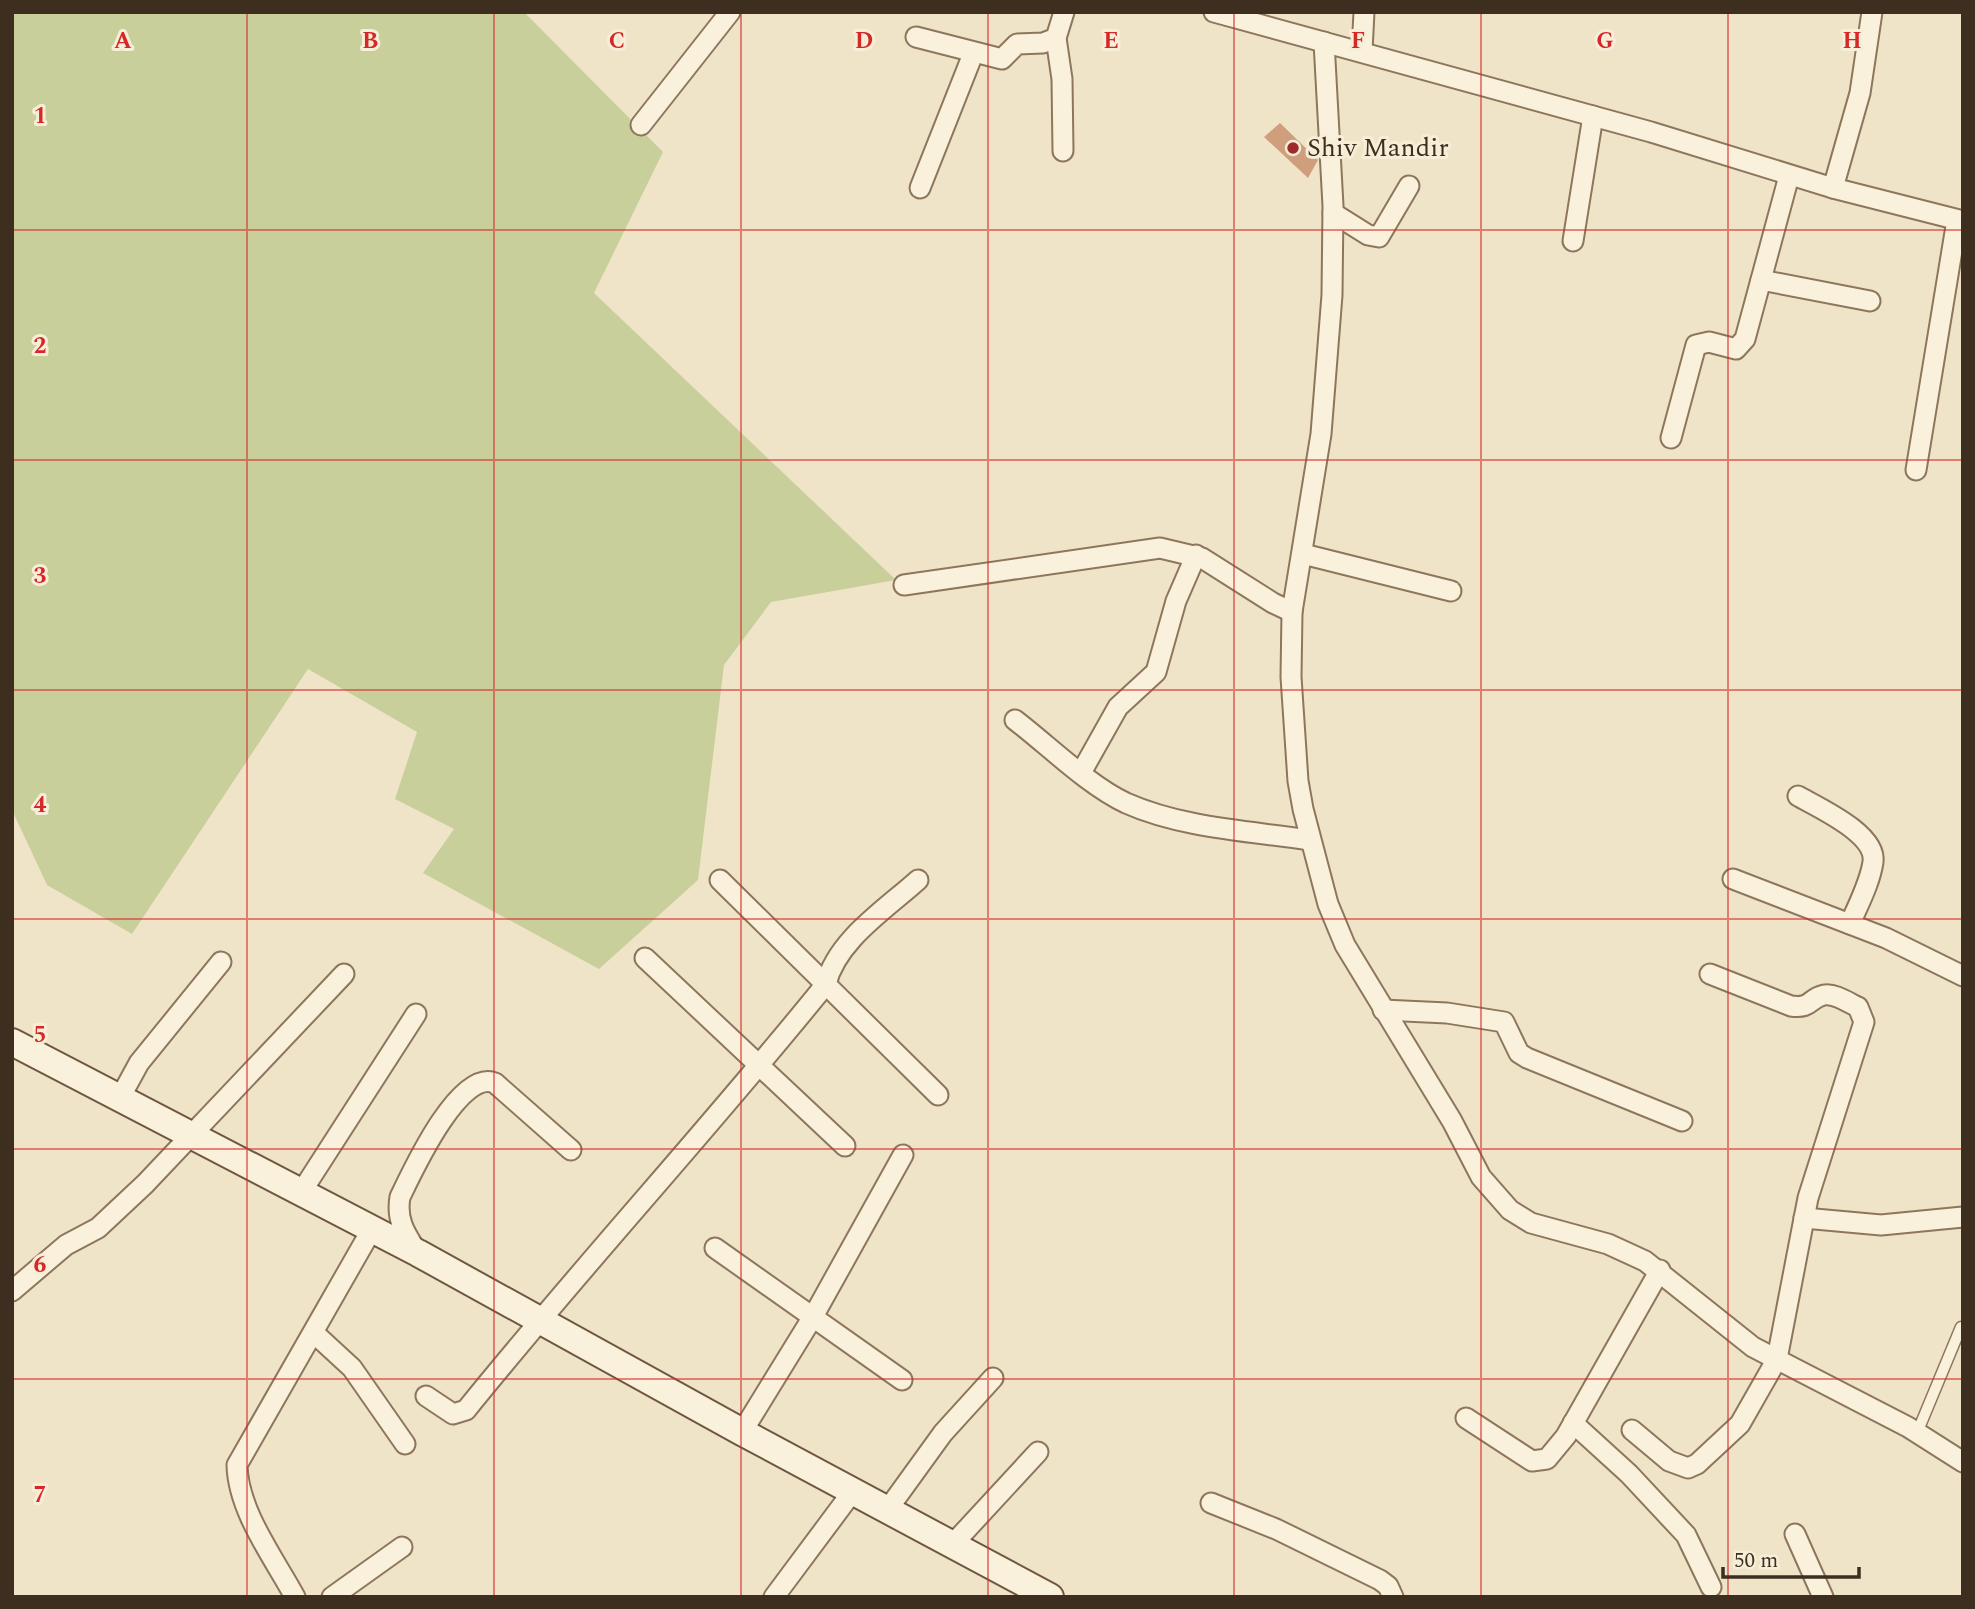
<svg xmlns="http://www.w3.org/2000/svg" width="1975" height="1609" viewBox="0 0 1975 1609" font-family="Spectral,serif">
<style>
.green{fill:#c9cf9b}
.building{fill:#cf9f7d}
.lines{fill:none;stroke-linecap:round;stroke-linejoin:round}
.lane-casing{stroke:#8d765c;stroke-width:13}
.street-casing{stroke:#8d765c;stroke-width:23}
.secondary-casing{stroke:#6f573f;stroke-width:30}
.lane{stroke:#faf1dc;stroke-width:10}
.street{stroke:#faf1dc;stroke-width:19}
.secondary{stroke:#faf1dc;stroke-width:26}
.grid{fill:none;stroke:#d62828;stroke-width:2;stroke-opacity:0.55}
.poi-dot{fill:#9e2a2b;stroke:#f7eed8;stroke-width:2.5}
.labels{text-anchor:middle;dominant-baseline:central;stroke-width:6;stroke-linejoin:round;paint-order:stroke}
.poi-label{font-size:26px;fill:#3d2e20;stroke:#f7eed8;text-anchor:start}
.grid-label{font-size:23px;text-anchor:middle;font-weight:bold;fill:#d62828;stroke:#f7eed8;stroke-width:6;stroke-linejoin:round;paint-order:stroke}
</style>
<rect width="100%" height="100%" fill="#f0e4c8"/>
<!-- green -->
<path class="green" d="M12,12H524L663,152L594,293L896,580L771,602L724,665L698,880L599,969L423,873L454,829L395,799L417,732L308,669L132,934L47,885L12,810Z"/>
<!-- building -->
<path class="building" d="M1280,123L1318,160L1308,178L1264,137Z"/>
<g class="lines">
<!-- lane casing -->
<g class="lane-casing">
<path id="lane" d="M1917,1433L1961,1327"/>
</g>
<!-- street casing -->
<g class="street-casing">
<g id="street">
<path d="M1214,12L1651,132L1833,188"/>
<path d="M1872,12L1860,93L1833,188L1963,221"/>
<path d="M916,37L1002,59L1017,44L1043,43L1056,38L1064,12"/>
<path d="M1056,38L1062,79L1063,151"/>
<path d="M1324,42L1333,206L1332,295L1321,434L1292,612L1291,677L1298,781L1303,809L1328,904L1345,945L1452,1121L1481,1177L1510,1210L1531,1223L1608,1244L1645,1261L1753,1347L1908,1427L1963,1462"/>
<path d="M1362,51L1364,12"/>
<path d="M641,125L730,12"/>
<path d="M920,188L973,54"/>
<path d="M1333,213L1368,235L1379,237L1409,186"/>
<path d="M1573,241L1593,116"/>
<path d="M1761,280L1870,301"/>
<path d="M1671,438L1696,345L1709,342L1736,349L1745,339L1789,176"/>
<path d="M1916,470L1957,220"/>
<path d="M1303,554L1451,591"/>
<path d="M904,585L1160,548L1202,558L1273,603L1292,612"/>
<path d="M1015,720C1049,746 1088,785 1126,803C1182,828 1250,831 1309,840"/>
<path d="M1082,771L1118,707L1156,672L1176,601L1196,555"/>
<path d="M1798,796C1819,808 1877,834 1873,862C1870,883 1858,905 1850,924"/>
<path d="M1733,879L1886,938L1963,976"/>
<path d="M720,880L938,1095"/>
<path d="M645,958L845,1146"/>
<path d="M1383,1010L1447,1013L1504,1022L1519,1053L1527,1058L1682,1121"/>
<path d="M121,1096L139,1063L221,962"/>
<path d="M302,1191L416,1014"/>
<path d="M1804,1218L1881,1225L1963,1217"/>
<path d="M715,1248L902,1380"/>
<path d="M417,1252C405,1233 396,1220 400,1197C413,1170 460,1068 495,1083L571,1150"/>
<path d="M12,1291L66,1245L98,1228L145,1184L344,974"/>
<path d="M314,1333L352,1368L405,1444"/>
<path d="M426,1396L453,1414L466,1410C583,1265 709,1129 826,984C837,940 886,909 918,880"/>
<path d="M1466,1418L1532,1461L1547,1459L1566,1436L1660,1270"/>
<path d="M1573,1423L1629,1474L1686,1535L1711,1587"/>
<path d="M1632,1430L1669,1461L1688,1468L1697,1464L1740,1424L1777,1359L1808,1198L1864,1022L1858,1007C1849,1003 1835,993 1824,995C1809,998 1812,1009 1791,1006L1710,974"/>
<path d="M742,1432L814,1315L903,1155"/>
<path d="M1211,1503L1276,1529L1380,1580L1388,1586L1393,1597"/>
<path d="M888,1509L943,1433L993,1378"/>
<path d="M1795,1534L1823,1597"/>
<path d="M953,1544L1038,1452"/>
<path d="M295,1597C274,1558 238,1511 237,1465L372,1229"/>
<path d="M332,1597L402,1547"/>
<path d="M774,1597L853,1491"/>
</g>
</g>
<!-- secondary casing -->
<g class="secondary-casing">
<path id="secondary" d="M12,1042L418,1253L742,1432L1050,1597"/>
</g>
<!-- lane -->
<use href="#lane" class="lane"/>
<!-- street -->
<use href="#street" class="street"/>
<!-- secondary -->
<use href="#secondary" class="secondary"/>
</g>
<!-- grid -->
<path class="grid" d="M247,12V1597M494,12V1597M741,12V1597M988,12V1597M1234,12V1597M1481,12V1597M1728,12V1597M12,230H1963M12,460H1963M12,690H1963M12,919H1963M12,1149H1963M12,1379H1963"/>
<!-- markers -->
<circle class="poi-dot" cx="1293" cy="148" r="7"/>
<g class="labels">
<!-- poi labels -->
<g class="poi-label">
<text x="1307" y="148">Shiv Mandir</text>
</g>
</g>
<g class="grid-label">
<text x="123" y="48">A</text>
<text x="370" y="48">B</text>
<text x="617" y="48">C</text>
<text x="864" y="48">D</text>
<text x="1111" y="48">E</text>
<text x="1358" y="48">F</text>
<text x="1605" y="48">G</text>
<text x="1852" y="48">H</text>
<text x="40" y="123">1</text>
<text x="40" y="353">2</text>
<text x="40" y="583">3</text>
<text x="40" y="812">4</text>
<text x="40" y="1042">5</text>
<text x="40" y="1272">6</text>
<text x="40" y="1502">7</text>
</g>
<!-- border -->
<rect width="1975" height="1609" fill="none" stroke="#3d2e20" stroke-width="28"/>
<!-- scale -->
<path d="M1723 1567v10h136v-10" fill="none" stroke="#3d2e20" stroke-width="3.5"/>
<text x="1734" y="1567" font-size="21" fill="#3d2e20" stroke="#f7eed8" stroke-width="5" paint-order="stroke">50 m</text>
</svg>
